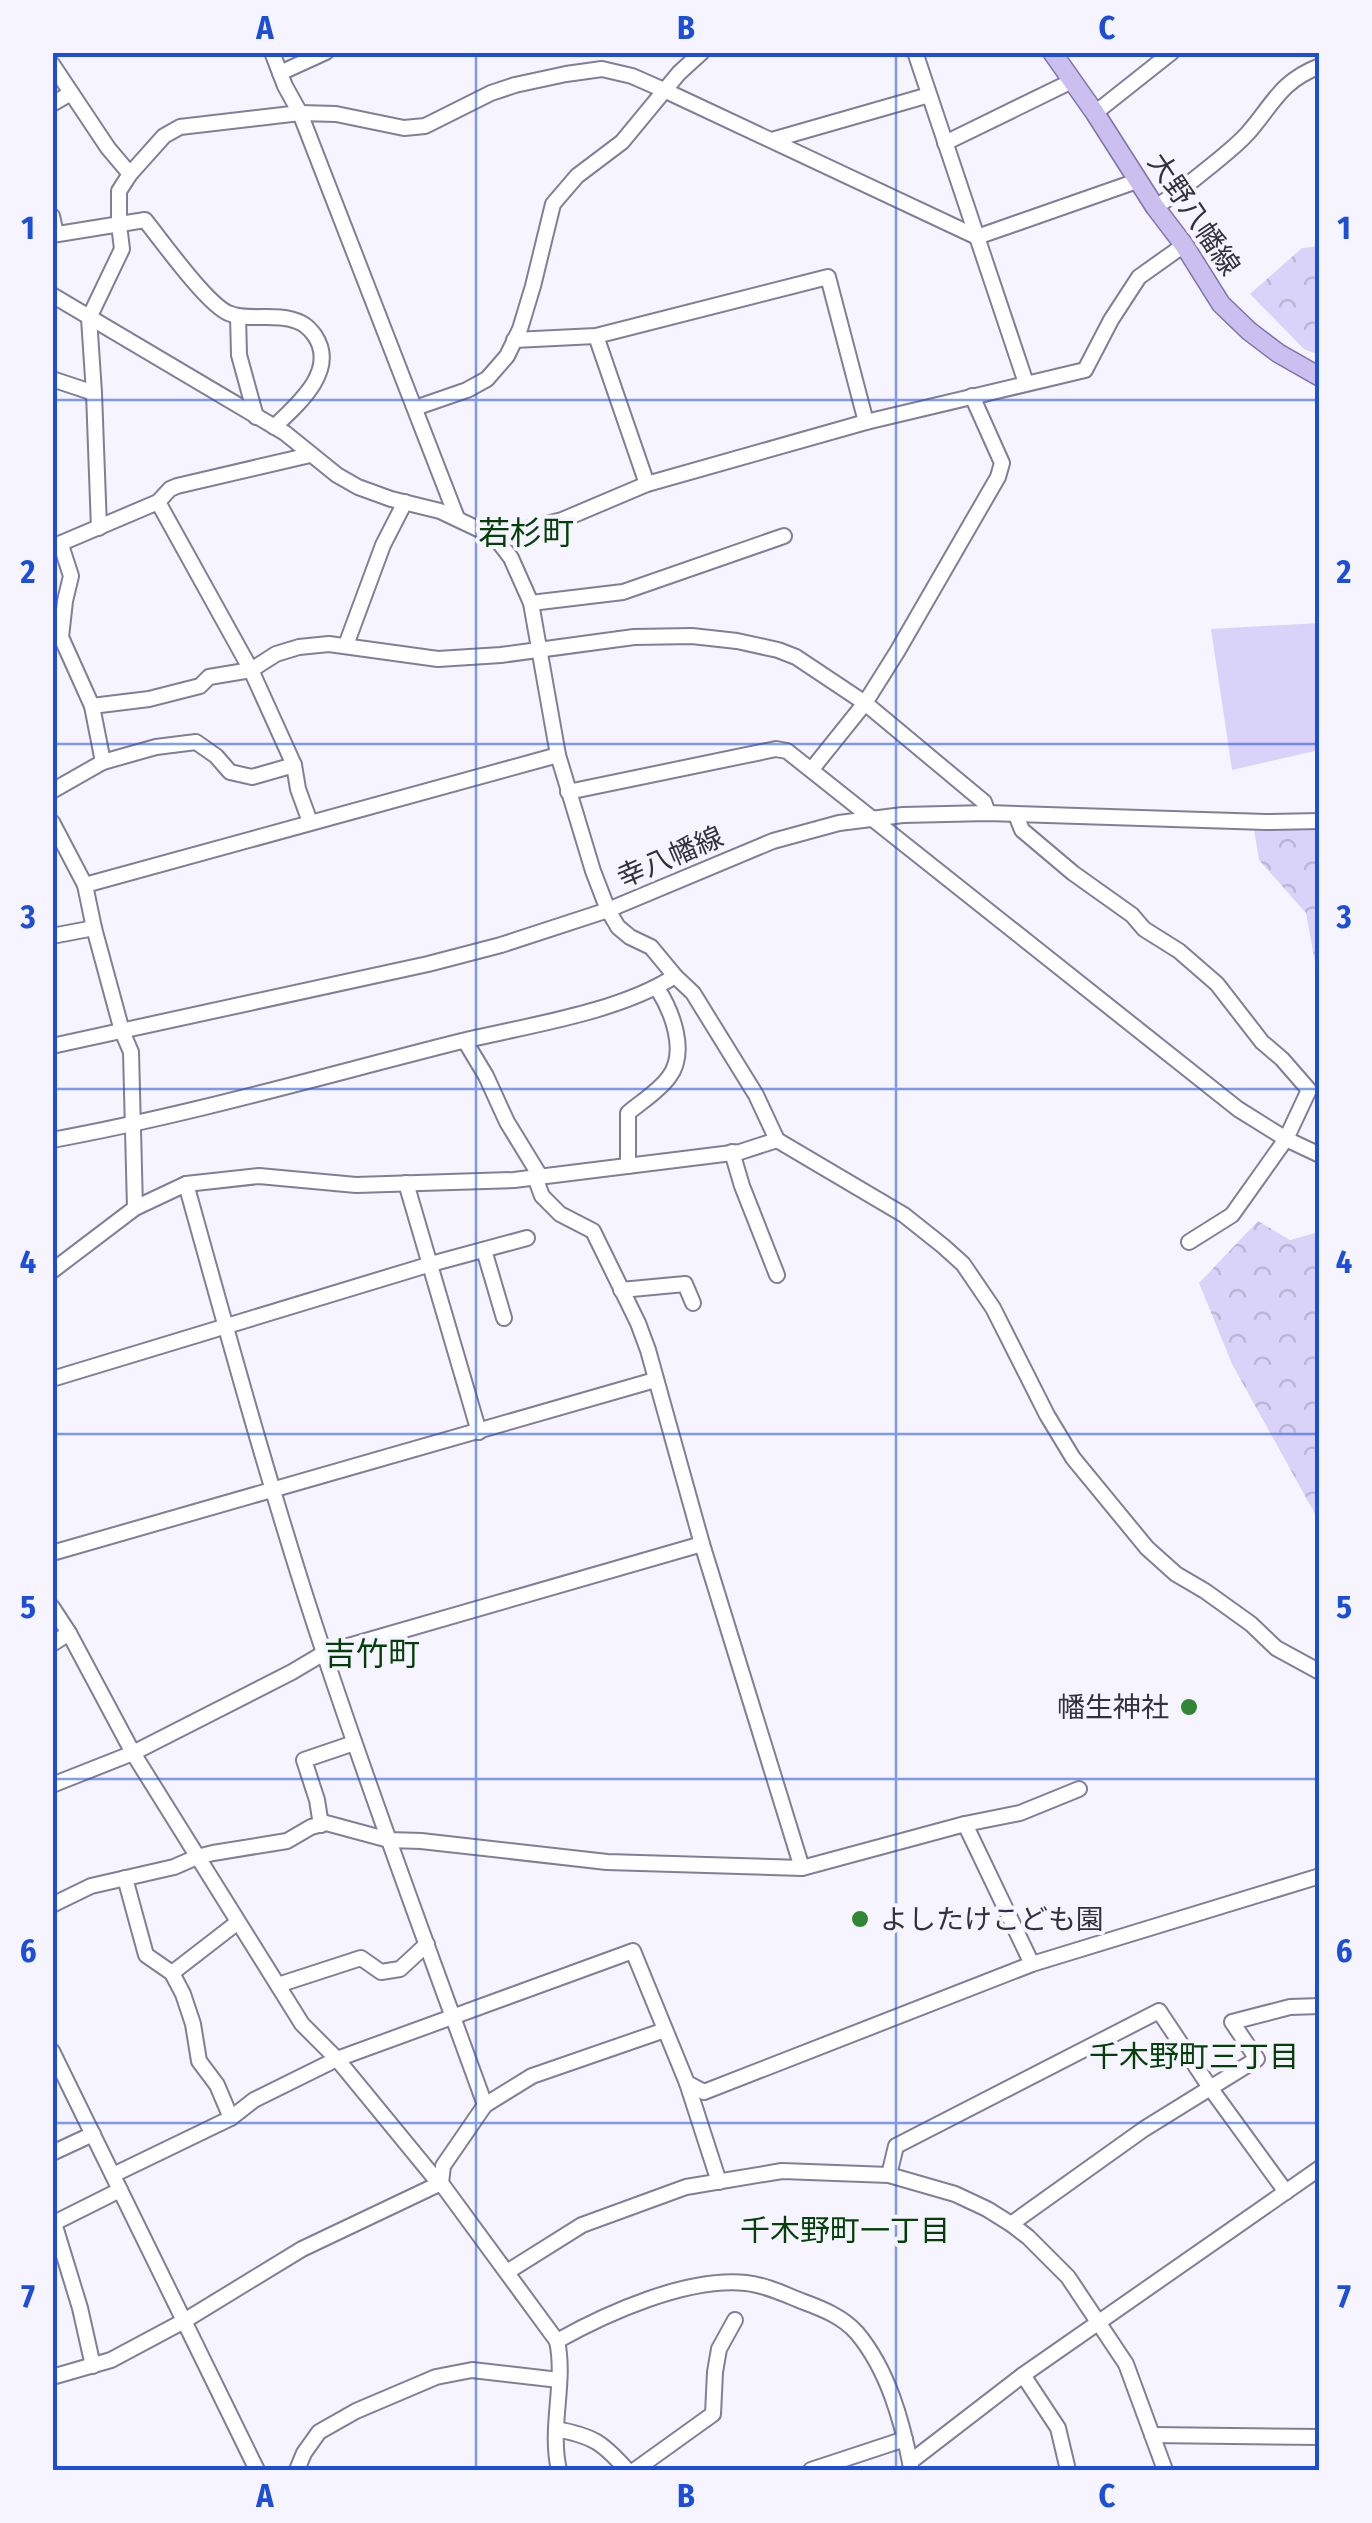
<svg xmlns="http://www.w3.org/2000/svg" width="1372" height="2523" viewBox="0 0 1372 2523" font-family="'Fira Sans Condensed','Noto Sans JP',sans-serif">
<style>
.green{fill:#dad3f9}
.forest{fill:url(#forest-crowns)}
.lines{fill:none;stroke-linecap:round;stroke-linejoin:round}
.minor-casing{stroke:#827e96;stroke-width:18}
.major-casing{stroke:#7f72aa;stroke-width:21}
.minor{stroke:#fff;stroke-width:14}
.major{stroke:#cbbff0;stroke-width:18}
.grid{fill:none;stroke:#1d4ed8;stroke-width:2.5;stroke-opacity:0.55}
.poi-dot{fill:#308634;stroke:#f6f4ff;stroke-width:4}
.labels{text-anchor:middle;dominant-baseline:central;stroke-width:8;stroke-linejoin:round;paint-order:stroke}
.street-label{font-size:28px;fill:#33313b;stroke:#f6f4ff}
.poi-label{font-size:28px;fill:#33313b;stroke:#f6f4ff;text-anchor:end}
.neighbourhood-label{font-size:30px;fill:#043f0a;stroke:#f6f4ff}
.quarter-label{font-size:32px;fill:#043f0a;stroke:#f6f4ff}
.neatline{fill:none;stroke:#1d4ed8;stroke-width:4}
.grid-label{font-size:32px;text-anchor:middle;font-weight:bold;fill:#1d4ed8}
</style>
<defs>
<pattern id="forest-crowns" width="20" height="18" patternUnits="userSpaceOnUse" patternTransform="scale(2.5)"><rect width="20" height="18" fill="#dad3f9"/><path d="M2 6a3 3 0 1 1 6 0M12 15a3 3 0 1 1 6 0" fill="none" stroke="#bcb6d6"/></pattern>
</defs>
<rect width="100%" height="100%" fill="#f6f4ff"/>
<!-- green -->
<path class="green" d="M1319,623V750L1232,770L1211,629Z"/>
<!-- forest -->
<g class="forest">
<path d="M1319,246H1320L1319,355L1304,349L1250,294L1302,248Z"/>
<path d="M1319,817V984L1306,913L1259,860L1254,830Z"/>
<path d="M1258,1221L1290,1240L1319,1232V1521L1232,1364L1199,1283Z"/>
</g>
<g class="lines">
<!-- minor casing -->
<g class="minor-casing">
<g id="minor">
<path d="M272,52L285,86L300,113L457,518"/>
<path d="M915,52L1026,383"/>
<path d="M52,64L108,148L130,174"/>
<path d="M280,73L326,52"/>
<path d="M52,104L71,93"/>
<path d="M1095,113L1172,52"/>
<path d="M772,140L929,95"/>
<path d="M945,143L1072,81"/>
<path d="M1155,207C1176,195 1193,180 1212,165C1224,155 1236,146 1247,134C1273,105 1279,82 1320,66"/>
<path d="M52,216L56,234"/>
<path d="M52,235L145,220C162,241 206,303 228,313C247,321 270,314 290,319C302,322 308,326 315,336C338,371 297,405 274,427"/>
<path d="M52,295L285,433L337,475L358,487L391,499L440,511L495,537L511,558L531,603L558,755L593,871L608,910L618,927L630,937L651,947L675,976L693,993L756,1095L777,1140L904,1215L943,1246L963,1264L993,1308L1047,1415L1073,1458L1147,1548L1176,1574L1205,1591L1251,1624L1276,1648L1320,1672"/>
<path d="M238,316L239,355L256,417"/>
<path d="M596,336L647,484"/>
<path d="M514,340L596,336L828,277L866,422"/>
<path d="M52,379L94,393"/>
<path d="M415,408L467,390L487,379L507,356L520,329L533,286L553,204L577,176L622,142L679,73L702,52"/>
<path d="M158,502L251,670L294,765L298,789L310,822"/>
<path d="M99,528L94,393L89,318L122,249L119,225V191L130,174L164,136L180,127L300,113L336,114L404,128L425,126L491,93L515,85L566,74L602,69L632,76L666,91L977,237L1137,181"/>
<path d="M495,537L562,520L647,484L866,422L1085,370L1111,320L1139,277L1184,245"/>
<path d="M61,545L71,576L65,601L61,637L92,706"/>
<path d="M52,547L158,502L170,489L177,486L310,455"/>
<path d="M531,603L623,592L784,536"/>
<path d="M346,645L383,545L405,502"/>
<path d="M103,762L92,706L149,699L200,686L209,677L251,670L276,654L299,647L329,644L438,659L501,655L634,637L692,636L737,641L778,650L796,657L865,703L984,802L988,813"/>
<path d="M812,769L865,703L897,652L998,477L1002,463L972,396"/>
<path d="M52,791L103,762L156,747L196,742L216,756L230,772L252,777L294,765"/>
<path d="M568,792L776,749L787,751L1238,1109L1286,1139L1320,1155"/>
<path d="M1016,815L1022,830L1073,873L1132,915L1144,929L1179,951L1217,984L1262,1042L1282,1059L1309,1090L1286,1139L1232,1215L1189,1242"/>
<path d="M52,822L85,885L94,928L122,1031L131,1052L135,1208"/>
<path d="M85,885L558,755"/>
<path d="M52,936L94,928"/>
<path d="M465,1041L486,1076L507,1122L540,1176"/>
<path d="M52,1046L428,964L501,945L608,910L773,841L839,823L903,815L988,813L1266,822L1320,821"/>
<path d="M52,1140C189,1115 323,1076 458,1042C524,1026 618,1013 675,976"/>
<path d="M732,1152L742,1186L777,1275"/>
<path d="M628,1166V1113C641,1102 659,1091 669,1077C688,1052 672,1011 657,988"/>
<path d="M535,1177L542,1196L560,1214L593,1231L638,1323L648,1350L702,1544L802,1868"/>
<path d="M406,1183L479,1432"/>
<path d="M186,1184C230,1342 273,1500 325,1656C375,1807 431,1956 485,2105"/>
<path d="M484,1250L504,1318"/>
<path d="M52,1271L135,1208L186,1184L259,1176L356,1185L514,1180L740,1152L777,1140"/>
<path d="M621,1290L685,1284L693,1303"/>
<path d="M52,1379L431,1264L527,1238"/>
<path d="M52,1553L655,1380"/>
<path d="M52,1607L69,1633L133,1753L302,2024L337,2059L433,2176L441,2183L557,2341C566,2383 549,2427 559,2470"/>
<path d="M52,1644L69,1633"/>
<path d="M52,1785L133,1753L292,1672L324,1653L702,1544"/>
<path d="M965,1824L1032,1964"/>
<path d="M321,1825L317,1800L304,1760L354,1743"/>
<path d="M125,1878L146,1955L172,1973L183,1994L193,2024L199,2061L217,2085L231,2118"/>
<path d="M52,1905L91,1886L174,1867L197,1857L213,1853L287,1841L311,1827L326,1823L389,1840L421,1841L607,1862L802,1868L965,1824L1020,1813L1079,1789"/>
<path d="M172,1973L238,1922"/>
<path d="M278,1985L361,1958L381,1972L400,1969L427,1944"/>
<path d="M52,2051L257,2470"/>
<path d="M687,2083L719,2182"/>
<path d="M52,2153L93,2134"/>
<path d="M113,2175L231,2118L254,2100L337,2059L633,1951L687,2083L704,2092L1032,1964L1320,1876"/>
<path d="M889,2175L896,2146L1159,2011L1211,2089L1286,2192"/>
<path d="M441,2183L443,2166L485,2105L532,2076L665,2030"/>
<path d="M1011,2224L1144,2129L1257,2059L1232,2022L1290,2007L1320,2006"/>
<path d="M507,2272L582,2225L686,2187L782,2171L889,2175L955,2194L987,2209L1011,2224L1028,2237L1068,2277L1126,2364L1165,2470"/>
<path d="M557,2341C607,2313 687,2277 746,2283C766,2285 786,2295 804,2302C823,2309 843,2317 857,2333C888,2370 902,2421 911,2467"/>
<path d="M93,2366L80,2308L54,2223L120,2190"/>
<path d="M1023,2375L1058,2428L1068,2470"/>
<path d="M52,2377L111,2360L184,2321L302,2249L441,2183"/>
<path d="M556,2429C593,2436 602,2442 627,2470"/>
<path d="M1152,2435L1320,2437"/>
<path d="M910,2462L1023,2375L1320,2168"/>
<path d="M297,2470L304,2453L319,2432L356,2411L436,2377L472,2370L559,2380"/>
<path d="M635,2470L713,2414L715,2372L719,2349L735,2320"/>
<path d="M811,2470L905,2439"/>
</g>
</g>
<!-- major casing -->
<g class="major-casing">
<path id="major" d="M1052,52L1095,113L1155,207L1184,245L1221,304L1249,331L1278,353L1320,377"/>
</g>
<!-- minor -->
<use href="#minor" class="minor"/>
<!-- major -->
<use href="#major" class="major"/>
</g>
<!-- grid -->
<path class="grid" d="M476,52V2470M896,52V2470M52,400H1320M52,744H1320M52,1089H1320M52,1434H1320M52,1779H1320M52,2123H1320"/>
<!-- markers -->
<g class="poi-dot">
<circle cx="1189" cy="1707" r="10"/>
<circle cx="860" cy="1919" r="10"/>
</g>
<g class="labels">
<!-- street labels -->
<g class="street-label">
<text transform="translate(1194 214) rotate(56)">大野八幡線</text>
<text transform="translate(670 857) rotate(-23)">幸八幡線</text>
</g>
<!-- poi labels -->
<g class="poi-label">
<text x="1169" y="1707">幡生神社</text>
<text x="880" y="1919" text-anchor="start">よしたけこども園</text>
</g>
<!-- neighbourhood labels -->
<g class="neighbourhood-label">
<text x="1194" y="2057">千木野町三丁目</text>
<text x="845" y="2231">千木野町一丁目</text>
</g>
<!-- quarter labels -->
<g class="quarter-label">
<text x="526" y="533">若杉町</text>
<text x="372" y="1654">吉竹町</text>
</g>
</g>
<!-- border -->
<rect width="1372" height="2523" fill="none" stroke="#f6f4ff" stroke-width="110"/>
<rect x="55" y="55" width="1262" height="2413" class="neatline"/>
<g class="grid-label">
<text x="265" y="39">A</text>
<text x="686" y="39">B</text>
<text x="1107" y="39">C</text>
<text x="28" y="239">1</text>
<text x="1344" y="239">1</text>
<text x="28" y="583">2</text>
<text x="1344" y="583">2</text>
<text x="28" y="928">3</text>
<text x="1344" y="928">3</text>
<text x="28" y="1273">4</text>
<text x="1344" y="1273">4</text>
<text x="28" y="1618">5</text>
<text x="1344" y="1618">5</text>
<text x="28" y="1962">6</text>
<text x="1344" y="1962">6</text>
<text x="28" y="2307">7</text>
<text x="1344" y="2307">7</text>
<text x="265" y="2507">A</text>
<text x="686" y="2507">B</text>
<text x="1107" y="2507">C</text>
</g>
</svg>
